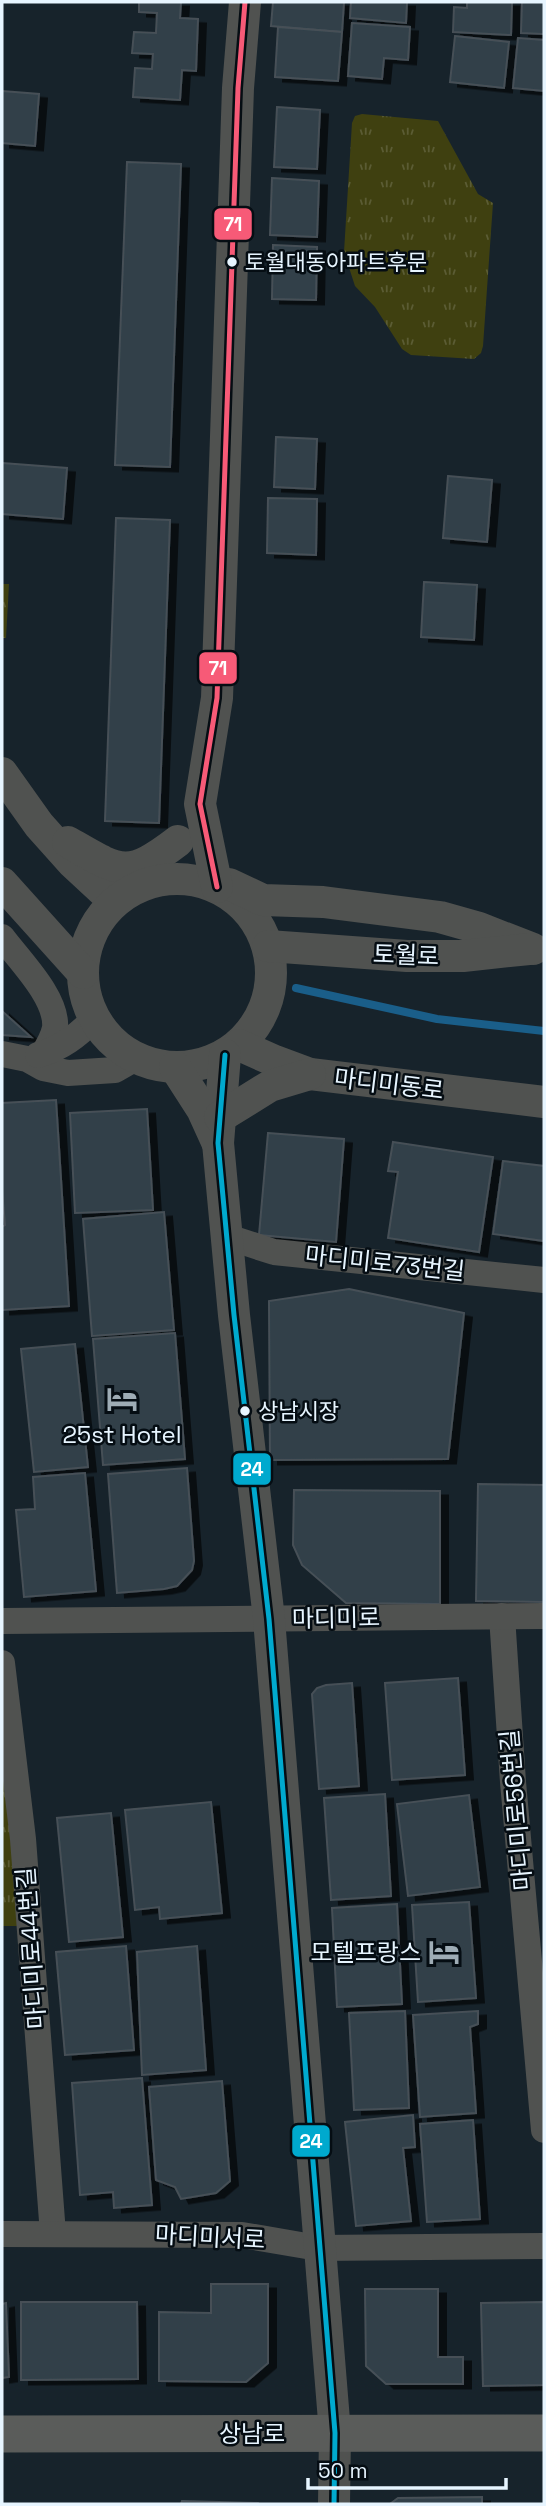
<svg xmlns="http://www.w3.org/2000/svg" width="546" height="2506" viewBox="0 0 546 2506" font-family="'Space Grotesk','Noto Sans KR',sans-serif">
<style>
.park{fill:url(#park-tufts)}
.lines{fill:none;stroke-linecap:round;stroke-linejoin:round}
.stream{stroke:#1a5e89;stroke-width:8}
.building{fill:#30404a;stroke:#465057;stroke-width:2;filter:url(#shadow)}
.minor{stroke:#505250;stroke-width:26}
.tertiary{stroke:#505250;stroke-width:32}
.secondary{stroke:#5a5c5a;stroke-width:37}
.bus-1-casing{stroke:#050d13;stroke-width:10}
.bus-2-casing{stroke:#050d13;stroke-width:10}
.bus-1{stroke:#f75a77;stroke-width:5}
.bus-2{stroke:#00a9ce;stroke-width:5}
.bus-dot{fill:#e7f5ff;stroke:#050d13;stroke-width:2.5}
.labels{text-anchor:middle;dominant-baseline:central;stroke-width:5;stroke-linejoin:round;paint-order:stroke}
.bus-label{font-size:22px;fill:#e7f5ff;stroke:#050d13;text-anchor:start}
.street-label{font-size:24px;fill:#e7f5ff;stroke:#050d13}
.poi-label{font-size:24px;fill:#e7f5ff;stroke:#050d13}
.line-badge{stroke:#050d13;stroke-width:2.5}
.badge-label{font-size:19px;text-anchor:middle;font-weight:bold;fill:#fff}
</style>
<defs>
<pattern id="park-tufts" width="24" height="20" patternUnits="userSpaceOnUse" patternTransform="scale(1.75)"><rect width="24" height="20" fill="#3f4010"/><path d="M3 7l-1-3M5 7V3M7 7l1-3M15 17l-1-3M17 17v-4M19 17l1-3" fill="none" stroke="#5b5c34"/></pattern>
<filter id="shadow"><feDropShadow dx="8" dy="4.5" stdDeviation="0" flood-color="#0009"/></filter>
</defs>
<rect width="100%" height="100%" fill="#17232b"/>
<!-- park -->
<g class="park">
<path d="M362,114L438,121L478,194L493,203L483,346L481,353L474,359L411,355L402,349L375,307L355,286L344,252L352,123L355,116Z"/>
<path d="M2,584H9L6,638H2Z"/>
<path d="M2,1663L30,1926H2Z"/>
</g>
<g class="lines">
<!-- stream -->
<path class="stream" d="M296,988L437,1019L544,1031"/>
</g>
<!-- building -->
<g class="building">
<path d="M139,2H181L180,18L198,19L196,71L182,70L180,100L133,97L135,68L152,69L153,54L132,53L134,32L156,33L157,13L139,12Z"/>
<path d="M273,2H344L342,32L271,26Z"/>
<path d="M351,2H407L406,23L350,18Z"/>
<path d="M467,2H512L511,35L453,32L454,7L467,8Z"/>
<path d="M522,2H544V34L521,33Z"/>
<path d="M352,23L410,27L408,60L384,58L382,79L348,76Z"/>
<path d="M278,27L342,32L338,81L275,77Z"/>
<path d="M455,36L509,42L504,88L450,82Z"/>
<path d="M518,38L544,40V91L513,88Z"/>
<path d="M2,91L39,94L35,146L2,143Z"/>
<path d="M277,107L320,110L317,169L274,167Z"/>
<path d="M127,162L181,164L170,467L115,465Z"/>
<path d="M272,178L319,181L317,237L270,235Z"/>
<path d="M273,245L317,247L316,300L272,299Z"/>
<path d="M276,437L317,439L315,489L274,487Z"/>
<path d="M2,463L67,468L63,519L2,514Z"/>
<path d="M448,476L492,480L487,542L443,538Z"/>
<path d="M268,498L317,499L316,555L267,553Z"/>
<path d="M116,518L170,520L159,823L105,821Z"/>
<path d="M424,582L477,585L474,640L421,637Z"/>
<path d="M2,1011L31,1037L2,1035Z"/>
<path d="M56,1100L69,1306L2,1310V1227L5,1225L2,1189V1103Z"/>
<path d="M147,1109L153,1210L75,1213L70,1113Z"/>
<path d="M268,1133L344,1139L336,1242L259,1235Z"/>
<path d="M393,1142L493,1157L479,1252L388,1238L398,1172L388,1171Z"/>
<path d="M503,1161L544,1166V1241L493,1234Z"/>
<path d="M164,1212L174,1330L92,1336L83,1219Z"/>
<path d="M349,1289L464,1313L448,1459L270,1460L269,1301Z"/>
<path d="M175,1333L185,1459L103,1465L93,1339Z"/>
<path d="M75,1344L88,1467L34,1472L21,1349Z"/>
<path d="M187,1468L194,1561L192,1570L177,1586L164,1589L117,1593L108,1474Z"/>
<path d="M85,1473L96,1591L24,1597L16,1510L35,1509L33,1477Z"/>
<path d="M478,1484L544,1485V1602L476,1601Z"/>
<path d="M294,1490L440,1491V1604L346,1603L302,1565L293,1545Z"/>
<path d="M458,1678L465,1775L392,1780L385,1683Z"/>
<path d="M352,1683L359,1786L319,1789L312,1694L317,1688L326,1685Z"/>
<path d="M385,1794L391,1896L331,1900L324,1798Z"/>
<path d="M469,1795L480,1887L408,1896L397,1804Z"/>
<path d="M211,1802L222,1913L160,1919L159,1907L135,1910L125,1810Z"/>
<path d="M111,1813L123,1937L69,1942L57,1818Z"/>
<path d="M469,1902L476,1998L418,2002L412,1905Z"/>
<path d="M397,1904L402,2004L337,2007L332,1908Z"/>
<path d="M126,1946L134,2050L65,2055L56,1952Z"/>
<path d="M197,1946L206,2070L142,2075L137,1952Z"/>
<path d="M405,2011L409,2108L354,2110L349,2013Z"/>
<path d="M478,2011V2024L470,2027L476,2113L420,2117L413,2015Z"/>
<path d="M142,2078L152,2205L114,2208L113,2192L80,2195L72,2083Z"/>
<path d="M222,2081L230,2181L216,2193L181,2199L175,2187L156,2180L149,2087Z"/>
<path d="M413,2115L415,2147L403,2148L411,2221L356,2226L345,2122Z"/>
<path d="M473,2120L480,2219L427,2222L420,2124Z"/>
<path d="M211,2284H268V2363L246,2382L159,2381V2312L211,2313Z"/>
<path d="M365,2289H438V2357H463V2384H386L366,2366Z"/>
<path d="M21,2302H137L138,2379L21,2380Z"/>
<path d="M544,2302V2385L483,2386L481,2303Z"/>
<path d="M6,2303L9,2377L2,2378V2304Z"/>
<path d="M482,2497V2504H390L398,2498Z"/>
<path d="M182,2501L258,2503L259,2504H181Z"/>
</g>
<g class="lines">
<!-- minor -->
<g class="minor">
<path d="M2,937C19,960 58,998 55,1028C53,1037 48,1046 43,1054"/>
<path d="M2,1054L27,1059L43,1068L68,1073L115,1070L136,1058"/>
<path d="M38,1055C62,1048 77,1036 94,1019"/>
<path d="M228,1237L274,1252L544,1280"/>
<path d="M502,1616L513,1782L544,2130"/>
<path d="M2,1621L544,1616"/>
<path d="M2,1663L23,1839L53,2234"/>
<path d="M2,2234L242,2235L318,2248L544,2246"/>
</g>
<!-- tertiary -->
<g class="tertiary">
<path d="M2,773L39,825L73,863L114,901"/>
<path d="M68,842C120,872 127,880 178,841"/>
<circle cx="177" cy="973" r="94"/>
<path d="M2,883L83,973"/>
<path d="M229,884L263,900L323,902L440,917L479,928L533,949"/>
<path d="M217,887L200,804L217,698L238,88L245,2"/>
<path d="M268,946L407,956H463L529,949"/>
<path d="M239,1045L275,1061L310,1074L544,1102"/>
<path d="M225,1055L218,1143L234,1315L269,1619L335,2433L334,2504"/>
<path d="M175,1067L202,1109L217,1142"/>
<path d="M220,1117L270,1086L310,1074"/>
</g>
<!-- secondary -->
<path class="secondary" d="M2,2434L544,2433"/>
<!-- bus-1 casing -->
<g class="bus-1-casing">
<path id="bus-1" d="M217,887L200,804L217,698L238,88L245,2"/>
</g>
<!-- bus-2 casing -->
<g class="bus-2-casing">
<path id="bus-2" d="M225,1055L218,1143L234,1315L269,1619L335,2433L334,2504"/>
</g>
<!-- bus-1 -->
<use href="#bus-1" class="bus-1"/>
<!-- bus-2 -->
<use href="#bus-2" class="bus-2"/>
</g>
<!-- icons -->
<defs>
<g id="hotel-bare" transform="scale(2.415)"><path d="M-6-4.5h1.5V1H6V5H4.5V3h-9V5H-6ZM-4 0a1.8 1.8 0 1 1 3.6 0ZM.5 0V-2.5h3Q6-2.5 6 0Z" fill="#9eacb5" stroke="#050d13" stroke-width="2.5" paint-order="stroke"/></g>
</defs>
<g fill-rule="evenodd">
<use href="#hotel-bare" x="122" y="1399"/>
<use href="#hotel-bare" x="444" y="1952"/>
</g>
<!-- markers -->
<g class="bus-dot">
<circle cx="232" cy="262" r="6"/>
<circle cx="245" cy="1411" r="6"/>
</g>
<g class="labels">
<!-- bus labels -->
<g class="bus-label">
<text x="245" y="262">토월대동아파트후문</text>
<text x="258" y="1411">상남시장</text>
</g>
<!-- street labels -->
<g class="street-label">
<text transform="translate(406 955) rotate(2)">토월로</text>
<text transform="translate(389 1084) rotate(7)">마디미동로</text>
<text transform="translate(385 1263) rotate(6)">마디미로73번길</text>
<text transform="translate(336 1618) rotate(-1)">마디미로</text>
<text transform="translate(516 1810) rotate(-95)">마디미로56번길</text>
<text transform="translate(31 1948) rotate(-94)">마디미로44번길</text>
<text transform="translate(210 2237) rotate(3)">마디미서로</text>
<text x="252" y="2433">상남로</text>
</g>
<!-- poi labels -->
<g class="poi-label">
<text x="122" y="1434">25st Hotel</text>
<text x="421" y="1952" text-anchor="end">모텔프랑스</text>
</g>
</g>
<g class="line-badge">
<rect x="213" y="207" width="40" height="34" rx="7" fill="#f75a77"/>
<rect x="198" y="651" width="40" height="34" rx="7" fill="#f75a77"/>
<rect x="232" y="1452" width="40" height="34" rx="7" fill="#00a9ce"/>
<rect x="291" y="2124" width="40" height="34" rx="7" fill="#00a9ce"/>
</g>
<g class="badge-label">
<text x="233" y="231">71</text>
<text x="218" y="675">71</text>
<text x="252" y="1476">24</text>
<text x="311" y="2148">24</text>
</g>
<!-- border -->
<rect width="546" height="2506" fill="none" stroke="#e7f5ff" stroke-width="7"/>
<!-- scale -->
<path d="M308 2478v10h198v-10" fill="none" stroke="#e7f5ff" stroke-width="3.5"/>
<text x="318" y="2478" font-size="21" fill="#e7f5ff" stroke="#050d13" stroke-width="5" paint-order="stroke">50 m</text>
</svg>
